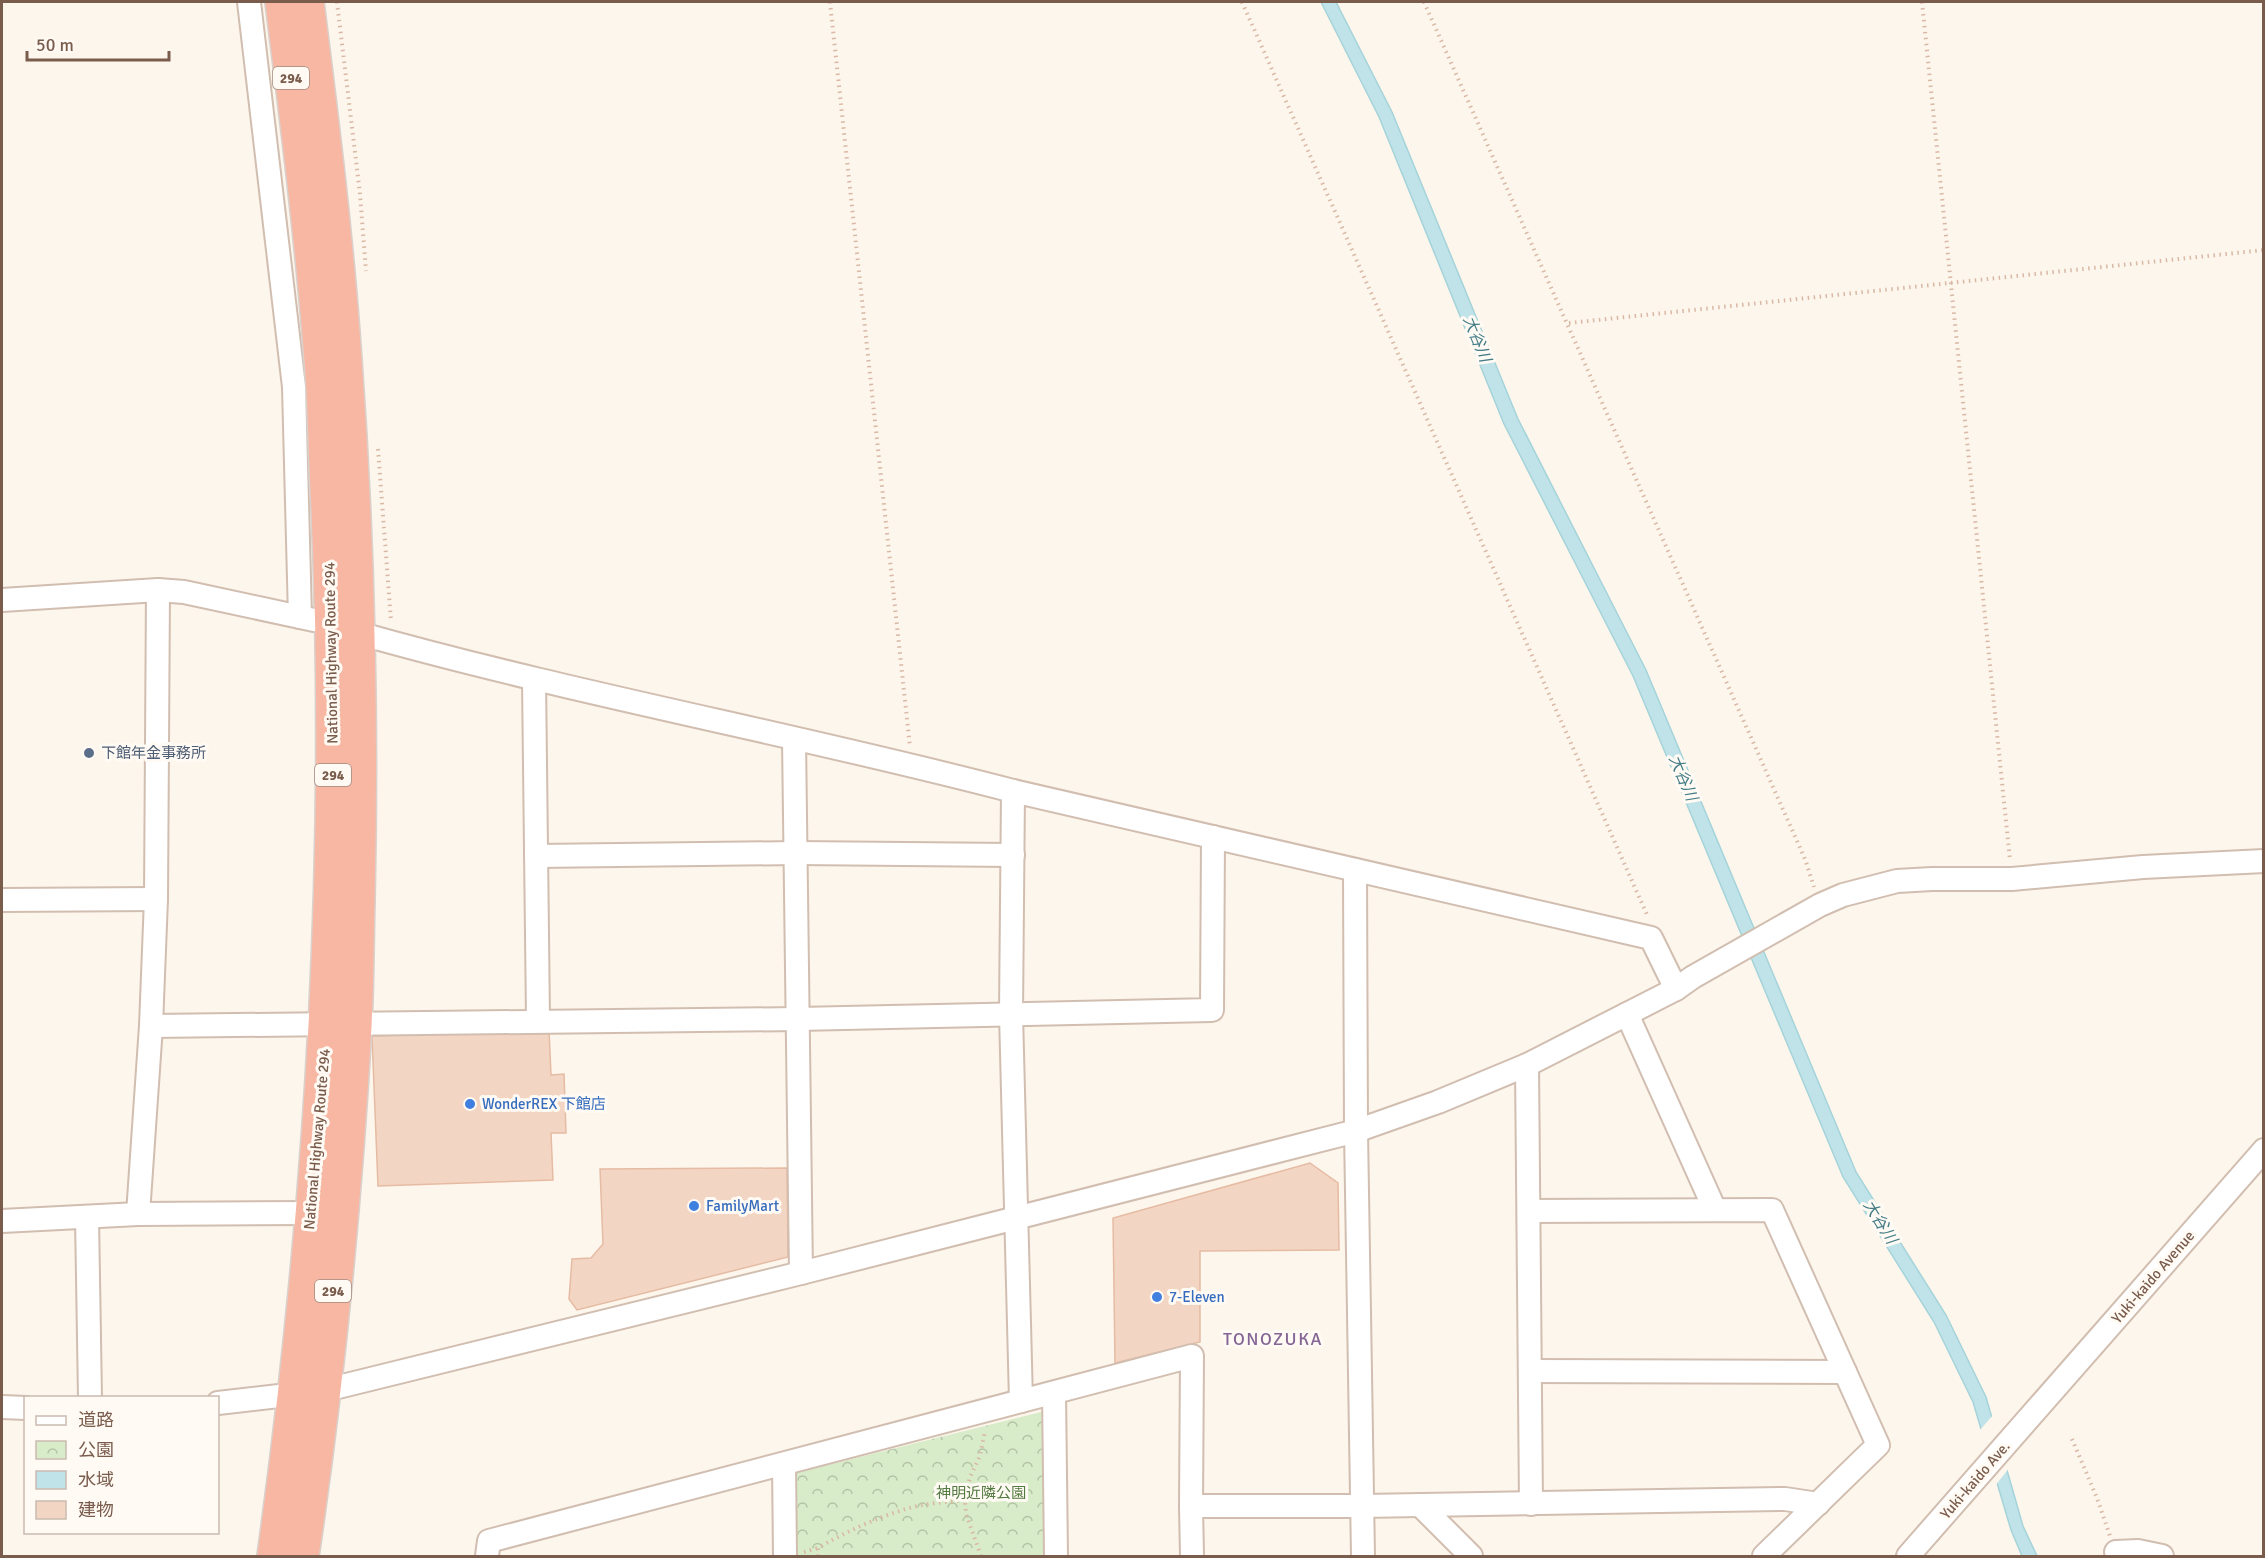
<svg xmlns="http://www.w3.org/2000/svg" width="2265" height="1558" viewBox="0 0 2265 1558" font-family="Signika,'Noto Sans JP',sans-serif">
<style>
.park{fill:url(#park-crowns)}
.water{fill:#bfe3e8;stroke:#a5d3da;stroke-width:1.5}
.pier{fill:#fdf6ec}
.building{fill:#f3d5c3;stroke:#e6bba3;stroke-width:1.5}
.lines{fill:none;stroke-linecap:round;stroke-linejoin:round}
.minor-casing{stroke:#d1beb0;stroke-width:26}
.highway-casing{stroke:#dad1cd;stroke-width:36}
.path{stroke:#d9b8a5;stroke-width:4;stroke-dasharray:1.5 4.5;stroke-linecap:butt}
.minor{stroke:#fff;stroke-width:22}
.highway{stroke:#f7b7a3;stroke-width:33}
.service-dot{fill:#5c6f8a;stroke:#fffaf3;stroke-width:2}
.shop-dot{fill:#3f7fe0;stroke:#fffaf3;stroke-width:2}
.labels{text-anchor:middle;dominant-baseline:central;stroke-width:6;stroke-linejoin:round;paint-order:stroke}
.shield{fill:#fffaf3;stroke:#a28b7f;stroke-width:1.5}
.shield-label{font-size:14px;font-weight:bold;fill:#7a5c4d}
.street-label{font-size:15px;fill:#7a5c4d;stroke:#fffaf3}
.service-label{font-size:15px;fill:#4e5e75;stroke:#fffaf3;text-anchor:start}
.shop-label{font-size:15px;fill:#366cbe;stroke:#fffaf3;text-anchor:start}
.park-label{font-size:15px;fill:#537a41;stroke:#fffaf3}
.water-label{font-size:16px;font-style:italic;fill:#437c86;stroke:#fffaf3}
.quarter-label{font-size:18px;letter-spacing:1.5px;fill:#846695;stroke:#fffaf3}
</style>
<defs>
<pattern id="park-crowns" width="20" height="18" patternUnits="userSpaceOnUse" patternTransform="scale(1.5)"><rect width="20" height="18" fill="#d8ecc9"/><path d="M2 6a3 3 0 1 1 6 0M12 15a3 3 0 1 1 6 0" fill="none" stroke="#b4c2a5"/></pattern>
</defs>
<rect width="100%" height="100%" fill="#fdf6ec"/>
<!-- park -->
<path class="park" d="M1045,1411L1049,1556H792L795,1473Z"/>
<!-- water -->
<path class="water" d="M1321,2H1336L1392,112L1518,419L1646,670L1856,1172L1946,1315L1986,1397L2023,1526L2037,1556H2022L2011,1530L1973,1402L1934,1322L1843,1177L1633,676L1504,424L1379,117Z"/>
<!-- pier -->
<path class="pier" d="M1994,1414L2010,1467L1995,1486L1979,1431Z"/>
<!-- building -->
<g class="building">
<path d="M549,1030L551,1075L564,1074L566,1133H551L553,1180L378,1186L372,1036Z"/>
<path d="M1310,1163L1338,1183L1339,1250L1200,1251V1342L1115,1363L1113,1218Z"/>
<path d="M787,1168L788,1257L577,1310L569,1299L572,1259L591,1258L603,1244L600,1169Z"/>
</g>
<g class="lines">
<!-- minor casing -->
<g class="minor-casing">
<g id="minor">
<path d="M249,2L294,387L300,617"/>
<path d="M2,600L158,590L184,592L314,620"/>
<path d="M358,633C574,694 796,734 1013,791L1651,938L1676,989"/>
<path d="M534,679L538,1020"/>
<path d="M794,739L801,1273"/>
<path d="M1013,791L1011,1014L1021,1401"/>
<path d="M536,856L796,853L1013,855"/>
<path d="M1355,870L1356,1131L1363,1556"/>
<path d="M2,900L156,899"/>
<path d="M1627,1014L1715,1210"/>
<path d="M151,1026L798,1019L1212,1010L1213,837"/>
<path d="M1527,1065L1531,1504"/>
<path d="M1529,1211L1772,1210L1878,1445L1764,1556"/>
<path d="M138,1214L151,1026L156,899L158,590"/>
<path d="M87,1217L90,1398"/>
<path d="M2,1221L138,1214L312,1213"/>
<path d="M1530,1371L1845,1372"/>
<path d="M1054,1393L1056,1556"/>
<path d="M218,1403L322,1391L801,1273L1356,1131L1438,1102L1527,1065L1676,989L1693,977L1820,905L1843,895L1897,881L1932,879H2012L2143,867L2264,861"/>
<path d="M2,1407L26,1408"/>
<path d="M784,1464L785,1556"/>
<path d="M1420,1505L1471,1556"/>
<path d="M1191,1506L1192,1556"/>
<path d="M2116,1552L2138,1551L2162,1556"/>
<path d="M487,1556L489,1541L1192,1356L1191,1506H1362L1785,1499L1818,1504"/>
<path d="M1908,1556L2264,1150"/>
</g>
</g>
<!-- highway casing -->
<g class="highway-casing">
<g id="highway">
<path d="M274,1556C322,1209 343,859 328,509C325,459 325,409 321,360C312,240 297,121 282,2"/>
<path d="M302,1556C328,1381 345,1203 355,1026C357,984 357,942 358,901C362,721 358,540 345,360C337,240 322,121 307,2"/>
</g>
</g>
<!-- path -->
<g class="path">
<path d="M337,2L360,194L366,271"/>
<path d="M830,2L910,747"/>
<path d="M1242,2L1648,917"/>
<path d="M1424,2L1805,859L1814,887"/>
<path d="M1922,2L2010,860"/>
<path d="M1569,323L2264,250"/>
<path d="M378,449L391,621"/>
<path d="M2072,1439L2097,1498L2110,1536"/>
<path d="M804,1552L818,1548"/>
<path d="M818,1556V1548C847,1531 880,1516 913,1507C930,1503 948,1502 965,1500"/>
<path d="M981,1556L966,1514L965,1500L970,1477L980,1456L985,1431"/>
</g>
<!-- minor -->
<use href="#minor" class="minor"/>
<!-- highway -->
<use href="#highway" class="highway"/>
</g>
<!-- markers -->
<circle class="service-dot" cx="89" cy="753" r="6"/>
<g class="shop-dot">
<circle cx="470" cy="1104" r="6"/>
<circle cx="694" cy="1206" r="6"/>
<circle cx="1157" cy="1297" r="6"/>
</g>
<g class="labels">
<!-- shield labels -->
<g class="shield">
<rect x="273" y="67" width="36" height="22" rx="4.5"/>
<rect x="315" y="764" width="36" height="22" rx="4.5"/>
<rect x="315" y="1280" width="36" height="22" rx="4.5"/>
</g>
<g class="shield-label">
<text x="291" y="78">294</text>
<text x="333" y="775">294</text>
<text x="333" y="1291">294</text>
</g>
<!-- street labels -->
<g class="street-label">
<text transform="translate(331 653) rotate(-91)">National Highway Route 294</text>
<text transform="translate(317 1139) rotate(-85)">National Highway Route 294</text>
<text transform="translate(2153 1277) rotate(-49)">Yuki-kaido Avenue</text>
<text transform="translate(1975 1480) rotate(-49)">Yuki-kaido Ave.</text>
</g>
<!-- service labels -->
<g class="service-label">
<text x="101" y="753">下館年金事務所</text>
</g>
<!-- shop labels -->
<g class="shop-label">
<text x="482" y="1104">WonderREX 下館店</text>
<text x="706" y="1206">FamilyMart</text>
<text x="1169" y="1297">7-Eleven</text>
</g>
<!-- park labels -->
<g class="park-label">
<text x="981" y="1493">神明近隣公園</text>
</g>
<!-- water labels -->
<g class="water-label">
<text transform="translate(1477 339) rotate(68)">大谷川</text>
<text transform="translate(1683 778) rotate(67)">大谷川</text>
<text transform="translate(1880 1222) rotate(58)">大谷川</text>
</g>
<!-- quarter labels -->
<g class="quarter-label">
<text x="1273" y="1339">TONOZUKA</text>
</g>
</g>
<!-- border -->
<rect width="2265" height="1558" fill="none" stroke="#7a5c4d" stroke-width="6"/>
<!-- legend -->
<rect x="24" y="1396" width="195" height="138" fill="#fffaf3" stroke="#cabbb1" stroke-width="1.5"/>
<rect x="36" y="1416" width="30" height="9" fill="#ffffff" stroke="#cabbb1" stroke-width="1.5"/>
<text x="78" y="1426" font-size="18" fill="#7a5c4d">道路</text>
<rect x="36" y="1441" width="30" height="18" fill="url(#park-crowns)" stroke="#cabbb1" stroke-width="1.5"/>
<text x="78" y="1456" font-size="18" fill="#7a5c4d">公園</text>
<rect x="36" y="1471" width="30" height="18" fill="#bfe3e8" stroke="#cabbb1" stroke-width="1.5"/>
<text x="78" y="1486" font-size="18" fill="#7a5c4d">水域</text>
<rect x="36" y="1501" width="30" height="18" fill="#f3d5c3" stroke="#cabbb1" stroke-width="1.5"/>
<text x="78" y="1516" font-size="18" fill="#7a5c4d">建物</text>
<!-- scale -->
<path d="M27 51v9h142v-9" fill="none" stroke="#7a5c4d" stroke-width="3"/>
<text x="36" y="51" font-size="18" fill="#7a5c4d" stroke="#fffaf3" stroke-width="4.5" paint-order="stroke">50 m</text>
</svg>
